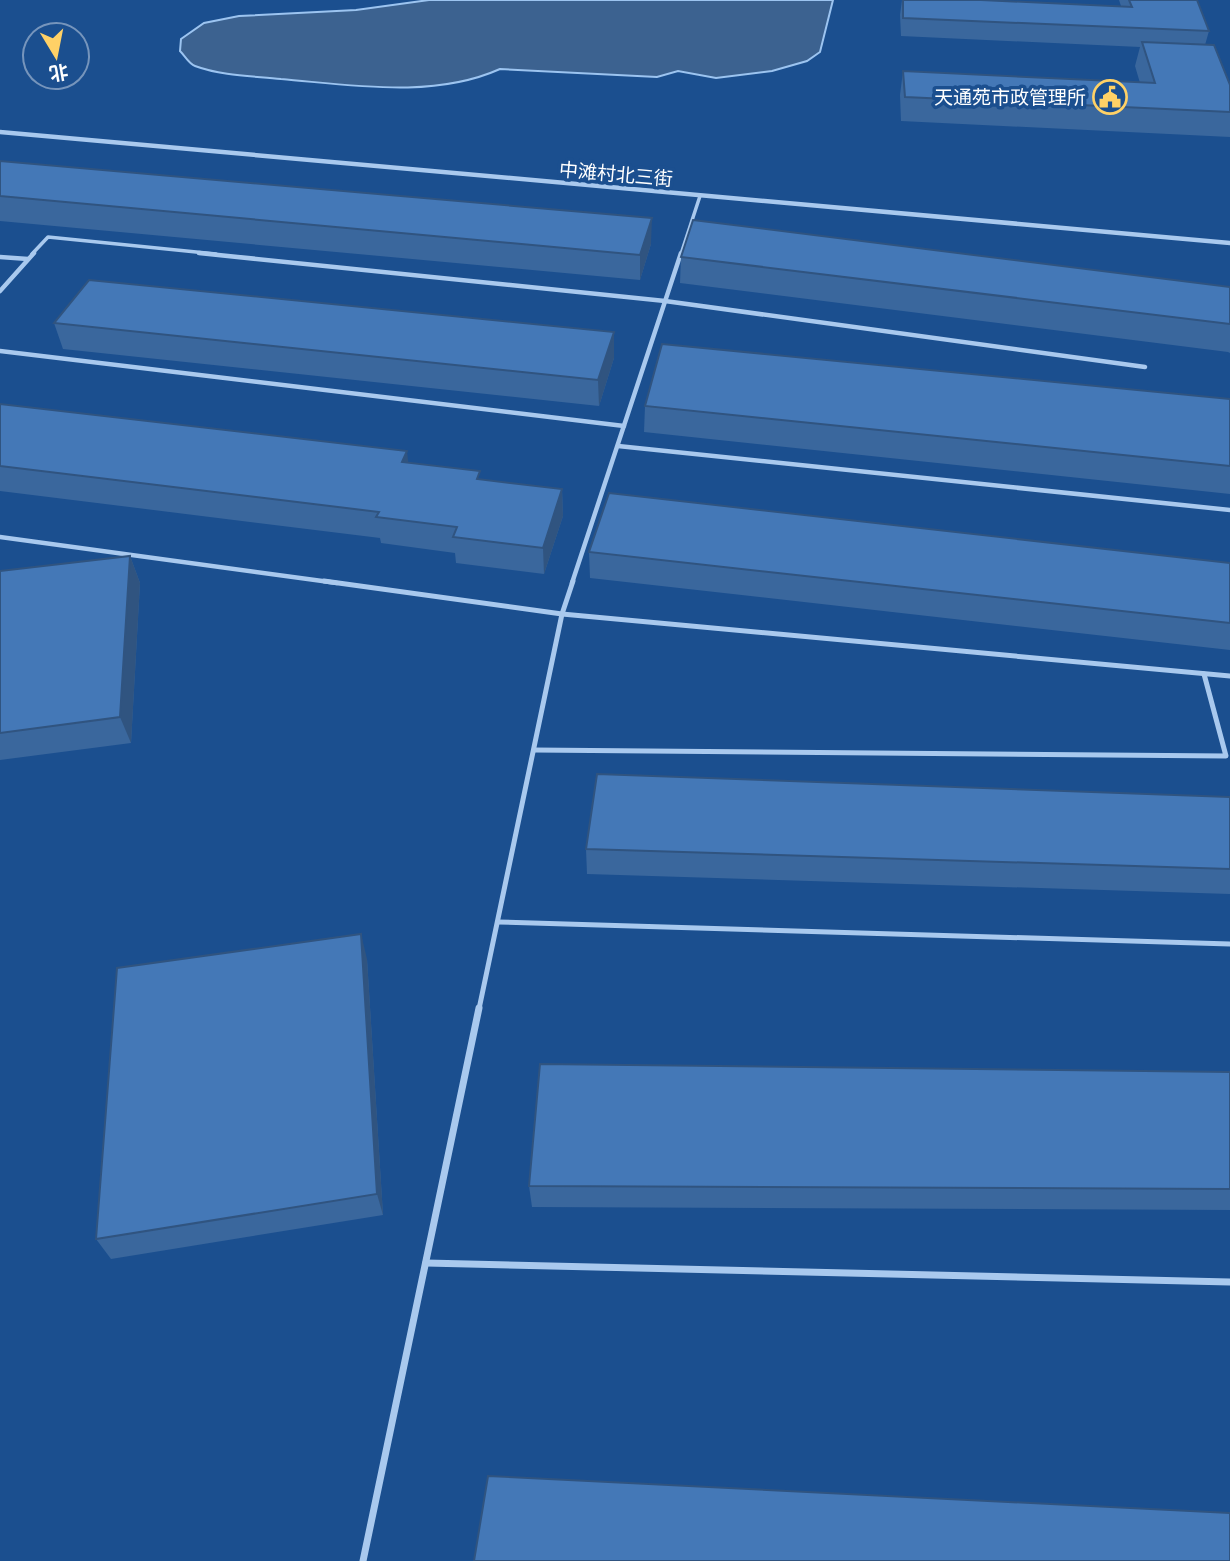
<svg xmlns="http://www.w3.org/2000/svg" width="1230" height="1561" viewBox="0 0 1230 1561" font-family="Raleway,'Noto Sans SC',sans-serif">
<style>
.water{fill:#3c6290;stroke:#9cc4f0;stroke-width:2}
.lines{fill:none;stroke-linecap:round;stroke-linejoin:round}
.service-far3{stroke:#a9c9ee;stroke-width:3.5}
.service-far2{stroke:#a9c9ee;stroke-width:4.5}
.service-far1{stroke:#a9c9ee;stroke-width:5}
.service{stroke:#a9c9ee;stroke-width:7}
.minor{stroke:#a9c9ee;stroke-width:4.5}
.wall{fill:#3a679d}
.shaded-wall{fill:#305480}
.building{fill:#4478b7;stroke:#305480;stroke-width:2}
.labels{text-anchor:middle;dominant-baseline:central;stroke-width:7;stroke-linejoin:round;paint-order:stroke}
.far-poi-label{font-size:19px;fill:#fff;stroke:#1b4f8f;text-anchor:end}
.far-street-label{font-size:19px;fill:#fff;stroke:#1b4f8f}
</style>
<rect width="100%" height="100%" fill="#1b4f8f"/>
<!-- water -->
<path class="water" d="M429,0H833L820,52L807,61L772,71L716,78L678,71L657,77L500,69C433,99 352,85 281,79C253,76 222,76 195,66C189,64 185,56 180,51L181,39L204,23L239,16L356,10Z"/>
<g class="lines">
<!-- service-far3 -->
<g class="service-far3">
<path d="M32,254L48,237L216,254"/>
<path d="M681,254L700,196"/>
</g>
<!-- service-far2 -->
<g class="service-far2">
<path d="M199,253L665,301L1145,367"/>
<path d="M0,257L28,259"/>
<path d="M0,291L34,253"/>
<path d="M0,351L624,426"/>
<path d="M618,446L1230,510"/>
<path d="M0,537L337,583"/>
<path d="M572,583L681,253"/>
</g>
<!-- service-far1 -->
<g class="service-far1">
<path d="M324,581L562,614L1230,676"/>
<path d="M534,750L1226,756L1204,674"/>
<path d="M498,922L1230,944"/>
<path d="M479,1009L562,614L573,581"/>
</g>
<!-- service -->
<g class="service">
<path d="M426,1263L1230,1282"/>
<path d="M363,1561L479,1008"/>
</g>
<!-- minor -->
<path class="minor" d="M0,132L1230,243"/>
</g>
<!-- wall -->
<g class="wall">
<path d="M902,0H981L1121,6L1119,0H1197L1209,31L1205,45L1230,85V137L901,121L900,95L903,71L1140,83L1135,66L1140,47L901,36L900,15Z"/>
<path d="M0,161L651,244L640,280L0,221Z"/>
<path d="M681,257L1230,287V353L1228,352L680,283Z"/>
<path d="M54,323L614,332V358L599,406L63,349Z"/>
<path d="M1230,399V494L644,432L645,406Z"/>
<path d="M0,404L408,463L481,480L562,489L563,516L544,574L456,563L455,553L381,543L380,538L0,491Z"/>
<path d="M589,552L1230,563V650L590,578Z"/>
<path d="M130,556L140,583L131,743L0,760V571Z"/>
<path d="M1230,797V894L587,874L586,849Z"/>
<path d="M367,959L383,1215L111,1259L96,1239Z"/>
<path d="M1230,1072V1210L532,1207L529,1186Z"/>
</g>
<!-- shaded-wall -->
<g class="shaded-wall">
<path d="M652,218L651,244L640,280V255Z"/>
<path d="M614,332V358L599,406L598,380Z"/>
<path d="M407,451L410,478L402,462Z"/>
<path d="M562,489L563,516L544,574L543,548Z"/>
<path d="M130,556L140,583L131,743L120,717Z"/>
<path d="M361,934L367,959L383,1215L377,1194Z"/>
</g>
<!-- building -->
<g class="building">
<path d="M903,0H981L1132,7L1129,0H1197L1209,31L903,18Z"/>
<path d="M1142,42L1214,45L1230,85V112L905,97L903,71L1155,83Z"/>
<path d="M0,161L652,218L640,255L0,196Z"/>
<path d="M693,220L1230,287V324L681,257Z"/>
<path d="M89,280L614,332L598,380L54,323Z"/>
<path d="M662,344L1230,399V466L645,406Z"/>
<path d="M0,404L407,451L402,462L480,471L477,479L562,489L543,548L453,537L457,527L376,517L379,512L0,466Z"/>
<path d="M609,493L1230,563V623L589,552Z"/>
<path d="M130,556L120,717L0,733V571Z"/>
<path d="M597,774L1230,797V869L586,849Z"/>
<path d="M361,934L377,1194L96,1239L117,968Z"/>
<path d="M540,1064L1230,1072V1189L529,1186Z"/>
<path d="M488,1476L1230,1513V1561H474Z"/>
</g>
<!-- icons -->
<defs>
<g id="civic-ring" transform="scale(1.75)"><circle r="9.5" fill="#1b4f8f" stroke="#ffd166" stroke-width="1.5"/><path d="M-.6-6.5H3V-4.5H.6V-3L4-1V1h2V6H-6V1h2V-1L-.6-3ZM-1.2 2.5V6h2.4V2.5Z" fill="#ffd166"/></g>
</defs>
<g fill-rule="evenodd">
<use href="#civic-ring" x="1110" y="97"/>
</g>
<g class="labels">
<!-- far-poi labels -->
<g class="far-poi-label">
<text x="1086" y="97">天通苑市政管理所</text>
</g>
<!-- far-street labels -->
<g class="far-street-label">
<text transform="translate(616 174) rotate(5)">中滩村北三街</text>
</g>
</g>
<!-- north arrow -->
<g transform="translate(56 56) rotate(170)"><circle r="33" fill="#1b4f8f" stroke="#7695bc" stroke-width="2"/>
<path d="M0-5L12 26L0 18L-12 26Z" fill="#ffd166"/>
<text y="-10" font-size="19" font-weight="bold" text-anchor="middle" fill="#ffffff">北</text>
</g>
</svg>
